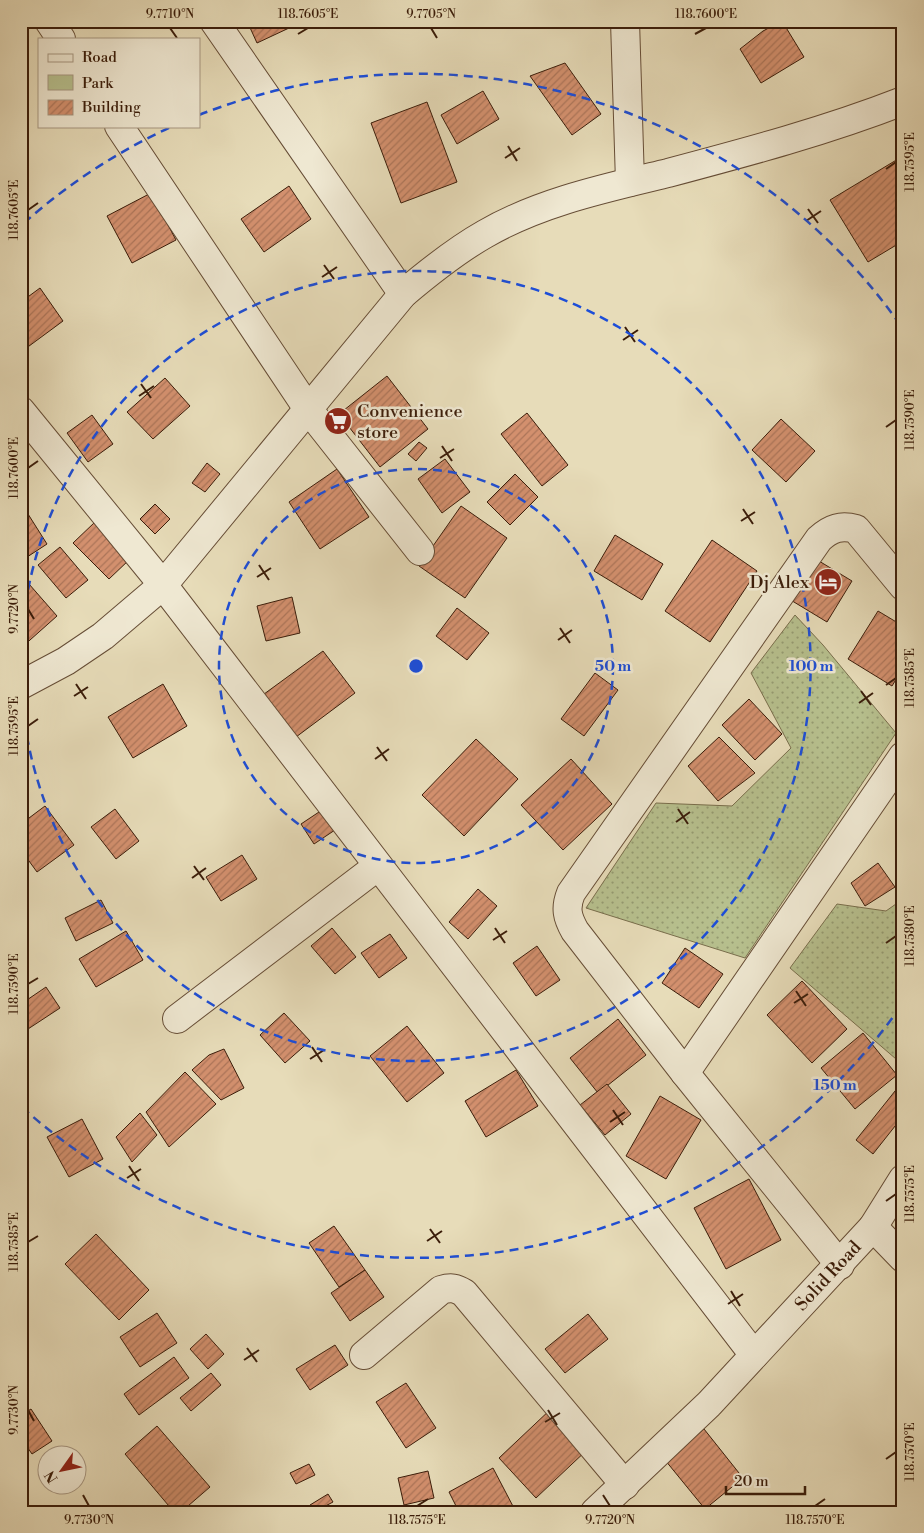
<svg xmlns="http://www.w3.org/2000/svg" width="924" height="1533" viewBox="0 0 924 1533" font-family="'Libre Bodoni',serif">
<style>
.green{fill:url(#green-dots);stroke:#796e4c}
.building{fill:url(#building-hatch);stroke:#3b1d0a}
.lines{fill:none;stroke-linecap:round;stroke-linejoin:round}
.minor-casing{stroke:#664d36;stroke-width:30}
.minor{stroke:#efe8d2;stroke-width:28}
.ticks{fill:none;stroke:#3b1d0a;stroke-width:2}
.ring{fill:none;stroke:#1d4ed8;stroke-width:2.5;stroke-dasharray:9 6}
.labels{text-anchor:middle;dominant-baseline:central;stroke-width:5;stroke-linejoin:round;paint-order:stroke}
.poi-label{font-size:18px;fill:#3b1d0a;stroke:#efe8d2;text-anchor:start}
.street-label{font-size:18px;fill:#3b1d0a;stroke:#efe8d2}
.centre{fill:#1d4ed8;stroke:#efe8d2;stroke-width:2.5}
.ring-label{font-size:15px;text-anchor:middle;font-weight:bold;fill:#1d4ed8;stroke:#efe8d2;stroke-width:5;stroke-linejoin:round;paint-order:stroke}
.neatline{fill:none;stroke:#3b1d0a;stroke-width:2}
.ticks-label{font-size:12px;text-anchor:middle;fill:#3b1d0a}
</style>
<defs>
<pattern id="green-dots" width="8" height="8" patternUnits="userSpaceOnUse" patternTransform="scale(1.25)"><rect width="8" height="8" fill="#b7c08e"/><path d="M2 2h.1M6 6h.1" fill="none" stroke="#969b72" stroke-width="1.8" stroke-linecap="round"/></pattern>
<pattern id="building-hatch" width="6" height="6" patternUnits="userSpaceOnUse" patternTransform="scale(1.25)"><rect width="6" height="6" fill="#d3906e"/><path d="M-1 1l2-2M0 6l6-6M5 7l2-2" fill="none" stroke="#ac7559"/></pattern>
</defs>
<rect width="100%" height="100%" fill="#e7dcb9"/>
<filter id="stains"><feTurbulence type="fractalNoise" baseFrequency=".004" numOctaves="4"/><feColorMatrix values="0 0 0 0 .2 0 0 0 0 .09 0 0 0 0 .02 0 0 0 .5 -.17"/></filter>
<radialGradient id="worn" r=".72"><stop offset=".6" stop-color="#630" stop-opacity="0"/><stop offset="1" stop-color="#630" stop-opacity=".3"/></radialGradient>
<!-- green -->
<g class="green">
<path d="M795,615L823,645L896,733L745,958L586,908L656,803L732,806L791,748L751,673Z"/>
<path d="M903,899V1065L790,968L837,904L886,911Z"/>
</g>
<!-- building -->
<g class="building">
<path d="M247,21H304L257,43Z"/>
<path d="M782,21L804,57L761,83L740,49L763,31Z"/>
<path d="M565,63L601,114L572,135L530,76Z"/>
<path d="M483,91L499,119L457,144L441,115Z"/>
<path d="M427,102L457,182L401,203L371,123Z"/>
<path d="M903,156V241L868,262L830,200Z"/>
<path d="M289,186L311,219L264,252L241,219Z"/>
<path d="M151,193L176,240L132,263L107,216Z"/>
<path d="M40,288L63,321L21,352V302Z"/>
<path d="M387,376L428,429L380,467L339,414Z"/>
<path d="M165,378L190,406L153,439L127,412Z"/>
<path d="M527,413L568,465L542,486L501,434Z"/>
<path d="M92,415L113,444L88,462L67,433Z"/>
<path d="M781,419L815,451L786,482L752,450Z"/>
<path d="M419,442L427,448L416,461L408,454Z"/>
<path d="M445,459L470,492L442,513L418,479Z"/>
<path d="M207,463L220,474L205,492L192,483Z"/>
<path d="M337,469L369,517L320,549L289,502Z"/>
<path d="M515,474L538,497L510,525L487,502Z"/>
<path d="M155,504L170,519L155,534L140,519Z"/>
<path d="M461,506L507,538L465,598L419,566Z"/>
<path d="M28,514L47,544L21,561V518Z"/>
<path d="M95,522L130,559L109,579L73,543Z"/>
<path d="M615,535L663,564L642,600L594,571Z"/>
<path d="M712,540L757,571L710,642L665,611Z"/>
<path d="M60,547L88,580L66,598L38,565Z"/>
<path d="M814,558L852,581L827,622L789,599Z"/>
<path d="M29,584L57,616L21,648V590Z"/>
<path d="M292,597L300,633L266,641L257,606Z"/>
<path d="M457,608L489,633L467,660L436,636Z"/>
<path d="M878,611L903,626V668L892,686L848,659Z"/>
<path d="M323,651L355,693L292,740L260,697Z"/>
<path d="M595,673L618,690L584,736L561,719Z"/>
<path d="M163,684L187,726L133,758L108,717Z"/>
<path d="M749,699L782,734L755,760L722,725Z"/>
<path d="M719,737L755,773L718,801L688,766Z"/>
<path d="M476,739L518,779L464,836L422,795Z"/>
<path d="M571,759L612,804L563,850L521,805Z"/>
<path d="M45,806L74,845L37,872L21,850V824Z"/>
<path d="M325,808L338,828L314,844L301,824Z"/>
<path d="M115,809L139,841L116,859L91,827Z"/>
<path d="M903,810V838L897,833Z"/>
<path d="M242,855L257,879L221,901L206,877Z"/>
<path d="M878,863L895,887L865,906L851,883Z"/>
<path d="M478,889L497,906L468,939L449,922Z"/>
<path d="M101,900L113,923L76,941L65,918Z"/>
<path d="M332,928L356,957L335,974L311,946Z"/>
<path d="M126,931L143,960L96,987L79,959Z"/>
<path d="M390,934L407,958L379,978L361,953Z"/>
<path d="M537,946L560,980L536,996L513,963Z"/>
<path d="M685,948L723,974L699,1008L662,983Z"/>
<path d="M802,981L847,1029L812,1063L767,1015Z"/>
<path d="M46,987L60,1008L28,1029L21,1018V1004Z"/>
<path d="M284,1013L310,1041L285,1063L260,1035Z"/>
<path d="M618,1019L646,1055L598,1093L570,1058Z"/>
<path d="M407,1026L444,1073L407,1102L370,1056Z"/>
<path d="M863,1033L897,1075L855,1109L821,1068Z"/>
<path d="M224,1049L244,1088L221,1100L192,1070L209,1055Z"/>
<path d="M516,1070L538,1106L486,1137L465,1101Z"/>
<path d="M185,1072L216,1104L169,1147L146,1112Z"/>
<path d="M903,1081V1116L873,1154L856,1140Z"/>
<path d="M607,1084L631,1114L605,1135L580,1105Z"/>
<path d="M660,1096L701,1120L666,1179L626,1156Z"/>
<path d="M140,1113L157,1135L132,1162L116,1137Z"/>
<path d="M82,1119L103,1159L69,1177L47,1137Z"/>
<path d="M749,1179L781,1240L726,1269L694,1208Z"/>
<path d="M334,1226L365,1270L339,1287L309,1243Z"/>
<path d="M96,1234L149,1290L119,1320L65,1264Z"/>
<path d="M365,1270L384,1297L350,1321L331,1293Z"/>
<path d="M157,1313L177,1343L140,1367L120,1337Z"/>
<path d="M588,1314L608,1339L565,1373L545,1349Z"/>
<path d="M206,1334L224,1354L208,1369L190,1349Z"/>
<path d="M335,1345L348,1365L310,1390L296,1369Z"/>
<path d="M174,1357L189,1378L139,1415L124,1394Z"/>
<path d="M211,1373L221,1385L191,1411L180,1398Z"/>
<path d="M406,1383L436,1428L406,1448L376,1402Z"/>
<path d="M552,1408L589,1448L536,1498L499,1458Z"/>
<path d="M31,1409L52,1441L32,1454L21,1438V1415Z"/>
<path d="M157,1426L210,1487L181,1512H174L125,1454Z"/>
<path d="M704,1429L743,1478L705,1509L665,1460Z"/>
<path d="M309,1464L315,1475L296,1484L290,1473Z"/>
<path d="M493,1468L516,1512H459L449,1492Z"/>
<path d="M428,1471L434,1498L404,1505L398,1478Z"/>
<path d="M328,1494L333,1502L314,1512L310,1505Z"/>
</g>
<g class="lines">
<!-- minor casing -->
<g class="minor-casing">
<g id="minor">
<path d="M49,21L61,39"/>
<path d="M214,21L403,294"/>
<path d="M625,21L630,182"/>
<path d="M119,126L308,409L420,551"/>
<path d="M21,411L163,585L754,1355"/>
<path d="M21,685L66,661L103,636L163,585L403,294C429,272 455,251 485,234C540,202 606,188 668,173C747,152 826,131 903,101"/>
<path d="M177,1019L378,866"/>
<path d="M685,1073L903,756"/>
<path d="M873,1227L903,1179"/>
<path d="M840,1265L685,1073L575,931C567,917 565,908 571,893L819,539C831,528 841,525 856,529L903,586"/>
<path d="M364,1355L441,1290C451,1287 456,1288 464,1293L625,1485"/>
<path id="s1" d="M595,1512L709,1404L873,1227L903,1258"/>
</g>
</g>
<!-- minor -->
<use href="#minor" class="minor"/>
</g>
<!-- ticks -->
<path class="ticks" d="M170,28L177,38M431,28L437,38M298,34L308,28M695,34L706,28M508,146L517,161M505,158L520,148M886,169L896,162M808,209L818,223M28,210L38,203M806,221L821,211M324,265L334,279M322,277L337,267M625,327L635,342M623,340L638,330M141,384L151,398M139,396L154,386M886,427L896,420M442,446L452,461M440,458L454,449M28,468L38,461M743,509L753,524M741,521L755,512M259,565L269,580M257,577L271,568M28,609L34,619M560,628L570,643M558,640L572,630M76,684L86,699M886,685L896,678M861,691L871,705M74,696L88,687M859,703L873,693M28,726L38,719M377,747L387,761M375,759L389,749M678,809L688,824M676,822L690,812M194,866L204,880M192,878L206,868M495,928L505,943M493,940L507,931M886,943L896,936M28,984L38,978M796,991L806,1006M794,1003L808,994M312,1047L322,1062M310,1059L324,1050M613,1110L623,1125M610,1122L625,1112M129,1166L139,1181M127,1178L141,1169M886,1201L896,1194M430,1229L440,1243M427,1241L442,1231M28,1242L38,1236M731,1291L740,1306M728,1304L743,1294M247,1348L257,1362M244,1360L259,1350M28,1410L34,1421M548,1410L557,1425M545,1422L560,1413M886,1459L896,1452M83,1495L89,1506M603,1495L610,1506M417,1506L428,1499M815,1506L825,1499"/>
<!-- distance rings -->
<g class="ring">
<circle cx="416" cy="666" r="197"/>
<path d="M21 649A395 395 0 1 1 21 683"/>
<path d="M901 1006A592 592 0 0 1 24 1109M24 223A592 592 0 0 1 171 127M199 115A592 592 0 0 1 901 326"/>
</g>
<!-- icons -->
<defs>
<g id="supermarket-disc" transform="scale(1.4375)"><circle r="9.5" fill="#8f2418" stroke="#efe8d2"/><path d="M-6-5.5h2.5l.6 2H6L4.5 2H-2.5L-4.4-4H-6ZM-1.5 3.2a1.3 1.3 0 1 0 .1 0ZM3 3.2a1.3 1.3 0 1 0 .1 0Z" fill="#fff"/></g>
<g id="hotel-disc" transform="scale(1.4375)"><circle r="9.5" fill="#8f2418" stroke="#efe8d2"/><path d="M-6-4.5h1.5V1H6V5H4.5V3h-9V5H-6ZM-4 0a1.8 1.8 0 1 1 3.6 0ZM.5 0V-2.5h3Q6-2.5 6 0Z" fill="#fff"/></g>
</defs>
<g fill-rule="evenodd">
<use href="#supermarket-disc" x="338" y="421"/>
<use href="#hotel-disc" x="828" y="582"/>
</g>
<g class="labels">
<!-- poi labels -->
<g class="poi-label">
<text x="357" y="411">Convenience<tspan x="357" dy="21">store</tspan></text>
<text x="809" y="582" text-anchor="end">Dj Alex</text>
</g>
<!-- street labels -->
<g class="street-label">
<text stroke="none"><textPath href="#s1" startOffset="332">Solid Road</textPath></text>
</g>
</g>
<circle cx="416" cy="666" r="8" class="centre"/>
<g class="ring-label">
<text x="613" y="671">50 m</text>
<text x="811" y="671">100 m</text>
<text x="835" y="1090">150 m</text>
</g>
<!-- margin -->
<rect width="924" height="1533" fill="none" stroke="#e7dcb9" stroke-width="55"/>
<!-- legend -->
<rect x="38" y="38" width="162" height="90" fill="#efe8d2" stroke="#a79782"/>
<rect x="48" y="54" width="25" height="8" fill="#efe8d2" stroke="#a79782"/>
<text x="82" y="62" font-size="15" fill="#3b1d0a">Road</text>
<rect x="48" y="75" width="25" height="15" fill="#b7c08e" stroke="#a79782"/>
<text x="82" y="88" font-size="15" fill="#3b1d0a">Park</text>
<rect x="48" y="100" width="25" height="15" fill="url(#building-hatch)" stroke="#a79782"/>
<text x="82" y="112" font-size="15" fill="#3b1d0a">Building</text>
<!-- north arrow -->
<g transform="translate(62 1470) rotate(237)"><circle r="24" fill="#efe8d2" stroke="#a79782"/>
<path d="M0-4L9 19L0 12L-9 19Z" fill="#8f2418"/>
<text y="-8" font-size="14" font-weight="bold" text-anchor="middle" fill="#3b1d0a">N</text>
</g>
<!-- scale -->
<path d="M726 1486v8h79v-8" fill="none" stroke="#3b1d0a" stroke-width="2.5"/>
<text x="734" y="1486" font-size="15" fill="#3b1d0a" stroke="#efe8d2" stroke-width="4" paint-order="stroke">20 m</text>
<rect x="28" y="28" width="868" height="1478" class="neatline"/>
<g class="ticks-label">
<text x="170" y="18">9.7710°N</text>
<text x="308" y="18">118.7605°E</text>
<text x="431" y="18">9.7705°N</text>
<text x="706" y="18">118.7600°E</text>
<text transform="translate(910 162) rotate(-90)" y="4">118.7595°E</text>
<text transform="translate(14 210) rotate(-90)" y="4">118.7605°E</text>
<text transform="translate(910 420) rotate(-90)" y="4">118.7590°E</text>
<text transform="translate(14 468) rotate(-90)" y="4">118.7600°E</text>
<text transform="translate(14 609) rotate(-90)" y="4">9.7720°N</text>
<text transform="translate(910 678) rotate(-90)" y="4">118.7585°E</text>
<text transform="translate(14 726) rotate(-90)" y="4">118.7595°E</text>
<text transform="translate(910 936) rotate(-90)" y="4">118.7580°E</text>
<text transform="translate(14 984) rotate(-90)" y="4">118.7590°E</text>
<text transform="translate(910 1194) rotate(-90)" y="4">118.7575°E</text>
<text transform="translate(14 1242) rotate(-90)" y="4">118.7585°E</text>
<text transform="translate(14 1410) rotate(-90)" y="4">9.7730°N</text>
<text transform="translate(910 1452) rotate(-90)" y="4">118.7570°E</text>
<text x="89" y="1524">9.7730°N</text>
<text x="417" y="1524">118.7575°E</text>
<text x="610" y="1524">9.7720°N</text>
<text x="815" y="1524">118.7570°E</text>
</g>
<rect width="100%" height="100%" filter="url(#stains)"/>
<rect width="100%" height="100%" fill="url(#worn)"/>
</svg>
